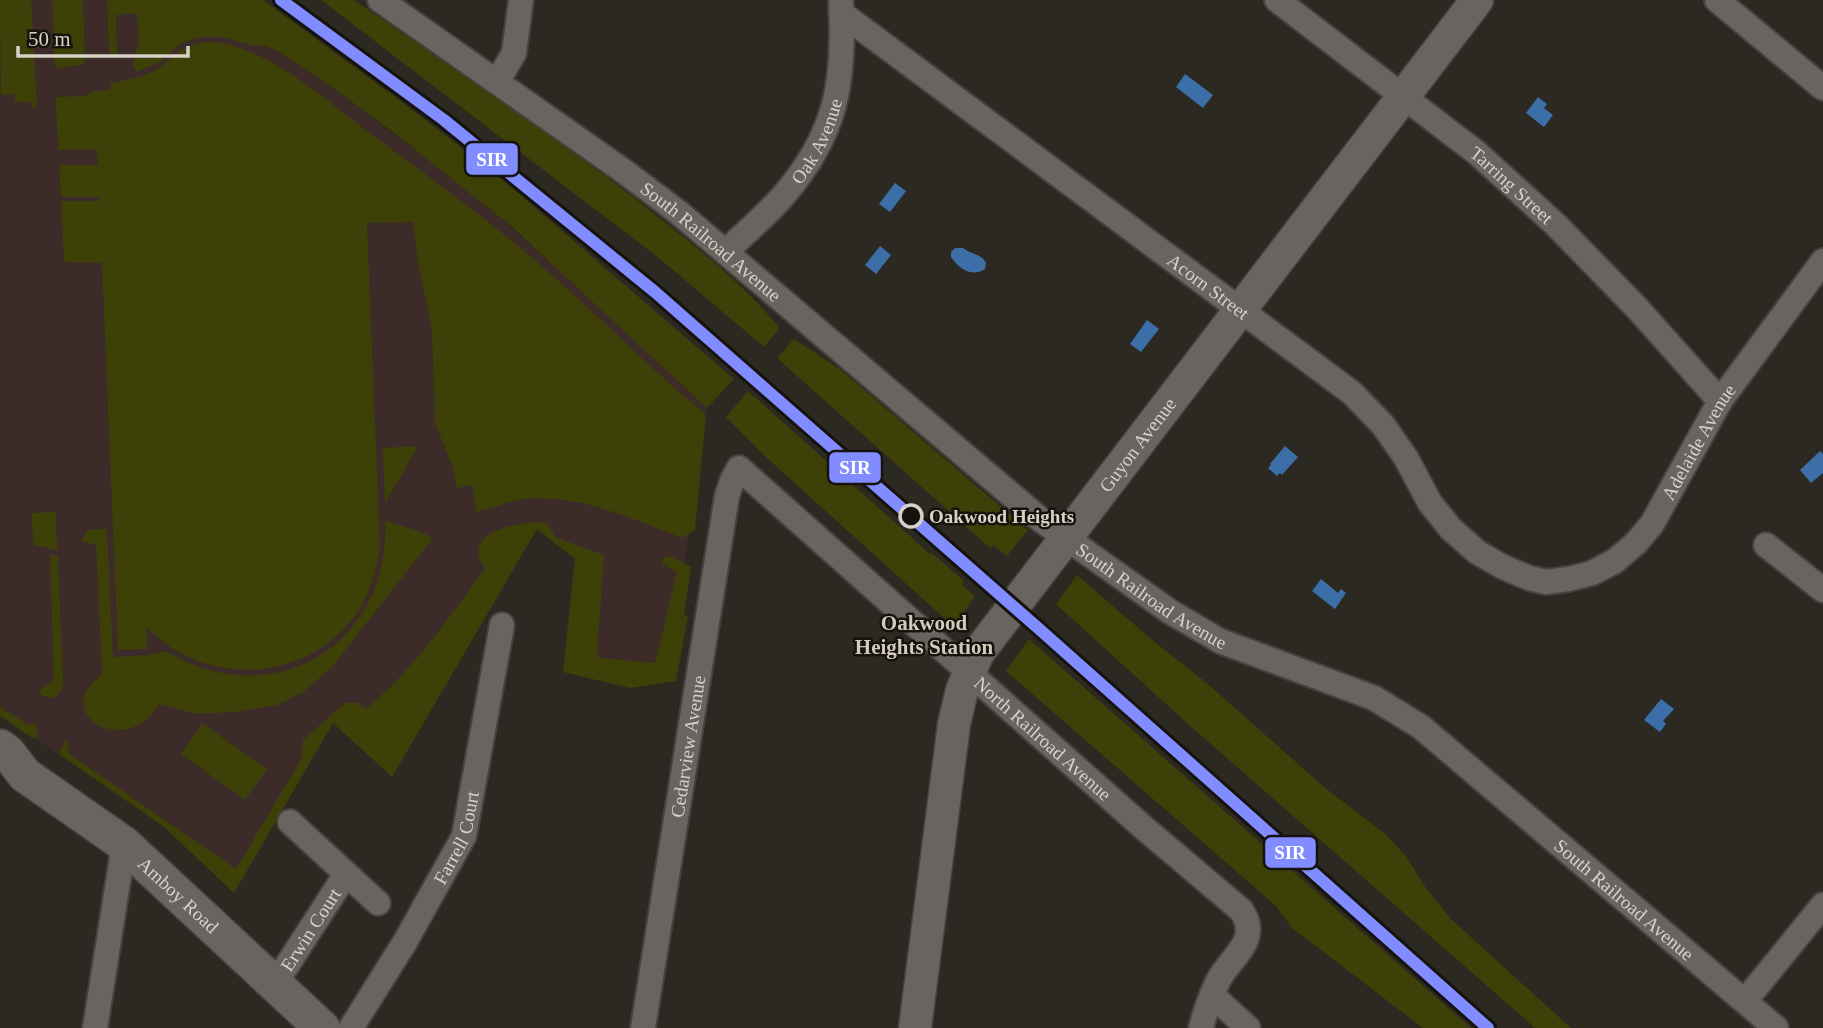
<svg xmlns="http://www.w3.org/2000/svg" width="1823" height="1028" viewBox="0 0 1823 1028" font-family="'Times New Roman',serif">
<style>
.industrial{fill:#3d2b29}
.green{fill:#3d4007}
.water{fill:#3c6fa8}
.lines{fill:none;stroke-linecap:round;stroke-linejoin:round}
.minor-casing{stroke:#46433e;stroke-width:28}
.tertiary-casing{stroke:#46433e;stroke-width:35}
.secondary-casing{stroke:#46433e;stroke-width:38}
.minor{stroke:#68645f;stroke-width:24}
.tertiary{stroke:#68645f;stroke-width:32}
.secondary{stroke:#68645f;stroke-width:35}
.metro-1-casing{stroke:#16130d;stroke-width:18}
.metro-1{stroke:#808cff;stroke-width:12}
.stop-dot{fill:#16130d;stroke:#d6d2ca;stroke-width:3.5}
.labels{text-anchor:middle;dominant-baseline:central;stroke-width:5;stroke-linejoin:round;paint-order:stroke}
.street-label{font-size:19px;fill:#d6d2ca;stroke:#16130d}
.stop-label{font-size:19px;font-weight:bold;fill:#d6d2ca;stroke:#16130d;text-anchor:start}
.neighbourhood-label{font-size:21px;font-weight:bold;fill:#d3cabc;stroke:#16130d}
.line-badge{stroke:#16130d;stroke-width:2.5}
.badge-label{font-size:19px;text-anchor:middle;font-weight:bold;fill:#fff}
</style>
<rect width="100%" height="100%" fill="#2c2822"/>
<!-- industrial -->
<path class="industrial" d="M0,0H205L240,26L319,78L461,184L578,286L707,408L677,616L665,682L630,688L563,672L575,559L537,529L392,777L333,723L234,893L163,826L0,714Z"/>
<!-- green -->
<g class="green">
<path d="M0,0H31L37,107L32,108L31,102H15V94L1,95Z"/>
<path d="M52,0H83L85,60L83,65L55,68Z"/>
<path d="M107,0H263L402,102L503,180L734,379L707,408L511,226L393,132L319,78L279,52L267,46H254L222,37H200L181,43L160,62L136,72L133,65L136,47L139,46L137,13L116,15L117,53L114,59H111L109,49Z"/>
<path d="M321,0H354C447,64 542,128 633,197C686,239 736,276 780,328L764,347L660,259Z"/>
<path d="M206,42C261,42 321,96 363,128C421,171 481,214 536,261C594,311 647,366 706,415L695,530L682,538C632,518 574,492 519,500C505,503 491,508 477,512L472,485L457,488L453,468L435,423L432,330L418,262L413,222L367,223L380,548C376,572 369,597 354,617C304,684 202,687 147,627V649L118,650L102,263L64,262L61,201H99V197H61L59,165H98L97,149L58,150L56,97L85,96L92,91L110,90L111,83C126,80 141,78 154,71C176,58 179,45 206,42Z"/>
<path d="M794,339L841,370L1028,530L1007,556L993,545L990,548L777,358Z"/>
<path d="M748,391L930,554L932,553L964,581L962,585L975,596L954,627L768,459L726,417Z"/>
<path d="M418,446L387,500L385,503L383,448Z"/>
<path d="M56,512L57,550L34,545L31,513Z"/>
<path d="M385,521L419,531L433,538L332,667L303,692L277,705L233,712L196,714L159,704C124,762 48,710 102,675L96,545L81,541L87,530L107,529L113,657L149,655L166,651C272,716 391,645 385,521Z"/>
<path d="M543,522L549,525L555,537L604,555L597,655L599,658L655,663L677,572L663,564L662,558L671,556L691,567L684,615L688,616L676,681L630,688L563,672L575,559L537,529L392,777L333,723L234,893L163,826L59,754L66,738L69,754L236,869L301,760L303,740L345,703H358L366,709C414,669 449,618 485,568C458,532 519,522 543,522Z"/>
<path d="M50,554L58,556L63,683L61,692L52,698L42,696L39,691L54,681Z"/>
<path d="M1077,575L1151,639L1208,684L1324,787L1384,833L1405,855L1426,888L1451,919L1571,1028H1535L1188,724L1056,604Z"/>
<path d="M1029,639L1471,1028H1423L1292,928L1276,906L1006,671Z"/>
<path d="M0,707L29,725L35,723L38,730L35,738H32L0,716Z"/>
<path d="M202,723L267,769L245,800L181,754Z"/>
</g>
<!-- water -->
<g class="water">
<path d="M1185,74L1213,95L1203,108L1176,87Z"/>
<path d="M1538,97L1547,104L1544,108L1553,115L1544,127L1526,113Z"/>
<path d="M895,183L906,191L890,212L879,204Z"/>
<path d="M880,246L891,255L876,274L865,265Z"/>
<path d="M955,248H963C970,254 982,254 986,263L985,269C972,278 958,268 951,257V252Z"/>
<path d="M1147,320L1159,329L1141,352L1130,344Z"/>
<path d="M1285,446L1298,457L1282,475L1280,473L1277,476L1268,468L1271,465L1270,464Z"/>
<path d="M1820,451L1823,454V473L1811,483L1800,470Z"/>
<path d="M1321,579L1338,593L1341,589L1346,593L1335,609L1312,591Z"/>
<path d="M1661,699L1674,709L1663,721L1666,724L1660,732L1644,720Z"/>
</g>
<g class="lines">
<!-- minor casing -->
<g class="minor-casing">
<g id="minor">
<path id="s1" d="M380,0L625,172L678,212L1041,520L1169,611L1220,641L1374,698L1421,727L1776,1028"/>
<path id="s2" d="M1277,0L1477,153L1555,224L1637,308L1720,401"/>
<path d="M1717,0L1823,88"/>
<path id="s3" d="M841,13L1352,393L1383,425L1406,458L1430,503L1451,529L1477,552L1501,566L1529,578L1546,582L1569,579L1592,573L1615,561L1636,543L1652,524L1720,401L1823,261"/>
<path d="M497,82L514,53L521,0"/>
<path id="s4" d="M726,252C744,233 766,216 783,196C837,134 845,81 841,2"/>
<path d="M1766,545L1823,590"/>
<path d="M290,822L378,903"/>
<path id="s5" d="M275,984L346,874"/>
<path d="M1212,995L1248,1028"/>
<path d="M1745,1001L1823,905"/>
<path d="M95,1028L124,844"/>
<path id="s6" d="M351,1028L405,942L464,836L502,625"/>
<path id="s7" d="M643,1028L727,496L732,481L739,468L1144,828L1241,910C1262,940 1231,956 1218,981C1211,996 1205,1012 1201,1028"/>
</g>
</g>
<!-- tertiary casing -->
<g class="tertiary-casing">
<g id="tertiary">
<path id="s8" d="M915,1028L954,724L962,690L978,653L1477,0"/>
</g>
</g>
<!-- secondary casing -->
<g class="secondary-casing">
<g id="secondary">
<path id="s9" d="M0,747L8,753L25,775L124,844L322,1028"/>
</g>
</g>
<!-- minor -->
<use href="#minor" class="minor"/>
<!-- tertiary -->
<use href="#tertiary" class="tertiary"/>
<!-- secondary -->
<use href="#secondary" class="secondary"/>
<!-- metro-1 casing -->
<g class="metro-1-casing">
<path id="metro-1" d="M281,0L444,120L655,292L1038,628L1488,1028"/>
</g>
<!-- metro-1 -->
<use href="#metro-1" class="metro-1"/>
</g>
<!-- markers -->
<circle class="stop-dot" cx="911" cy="516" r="11"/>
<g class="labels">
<!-- street labels -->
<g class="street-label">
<text stroke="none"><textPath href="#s4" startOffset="145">Oak Avenue</textPath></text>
<text stroke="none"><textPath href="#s2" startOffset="299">Tarring Street</textPath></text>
<text stroke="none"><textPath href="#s1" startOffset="410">South Railroad Avenue</textPath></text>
<text stroke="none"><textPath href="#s3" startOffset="458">Acorn Street</textPath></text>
<text stroke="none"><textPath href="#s3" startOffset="1136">Adelaide Avenue</textPath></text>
<text stroke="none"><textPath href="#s8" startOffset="644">Guyon Avenue</textPath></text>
<text stroke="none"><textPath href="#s1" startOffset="976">South Railroad Avenue</textPath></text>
<text stroke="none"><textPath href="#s7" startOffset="976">North Railroad Avenue</textPath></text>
<text stroke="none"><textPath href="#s7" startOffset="285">Cedarview Avenue</textPath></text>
<text stroke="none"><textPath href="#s6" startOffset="219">Farrell Court</textPath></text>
<text stroke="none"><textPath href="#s9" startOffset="233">Amboy Road</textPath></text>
<text stroke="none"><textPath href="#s1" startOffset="1544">South Railroad Avenue</textPath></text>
<text stroke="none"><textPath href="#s5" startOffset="65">Erwin Court</textPath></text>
</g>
<!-- stop labels -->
<g class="stop-label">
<text x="929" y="516">Oakwood Heights</text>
</g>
<!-- neighbourhood labels -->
<g class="neighbourhood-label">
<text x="924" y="623">Oakwood<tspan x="924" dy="24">Heights Station</tspan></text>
</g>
</g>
<g class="line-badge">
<rect x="465" y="142" width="54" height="34" rx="7" fill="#808cff"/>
<rect x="828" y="451" width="54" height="33" rx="7" fill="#808cff"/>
<rect x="1264" y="836" width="53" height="33" rx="7" fill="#808cff"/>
</g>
<g class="badge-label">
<text x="492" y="166">SIR</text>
<text x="855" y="474">SIR</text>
<text x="1290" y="859">SIR</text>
</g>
<!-- scale -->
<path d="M18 46v10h170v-10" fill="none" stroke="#d6d2ca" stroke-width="3.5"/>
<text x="28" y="46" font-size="21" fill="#d6d2ca" stroke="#16130d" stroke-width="5" paint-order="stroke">50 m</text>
</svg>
